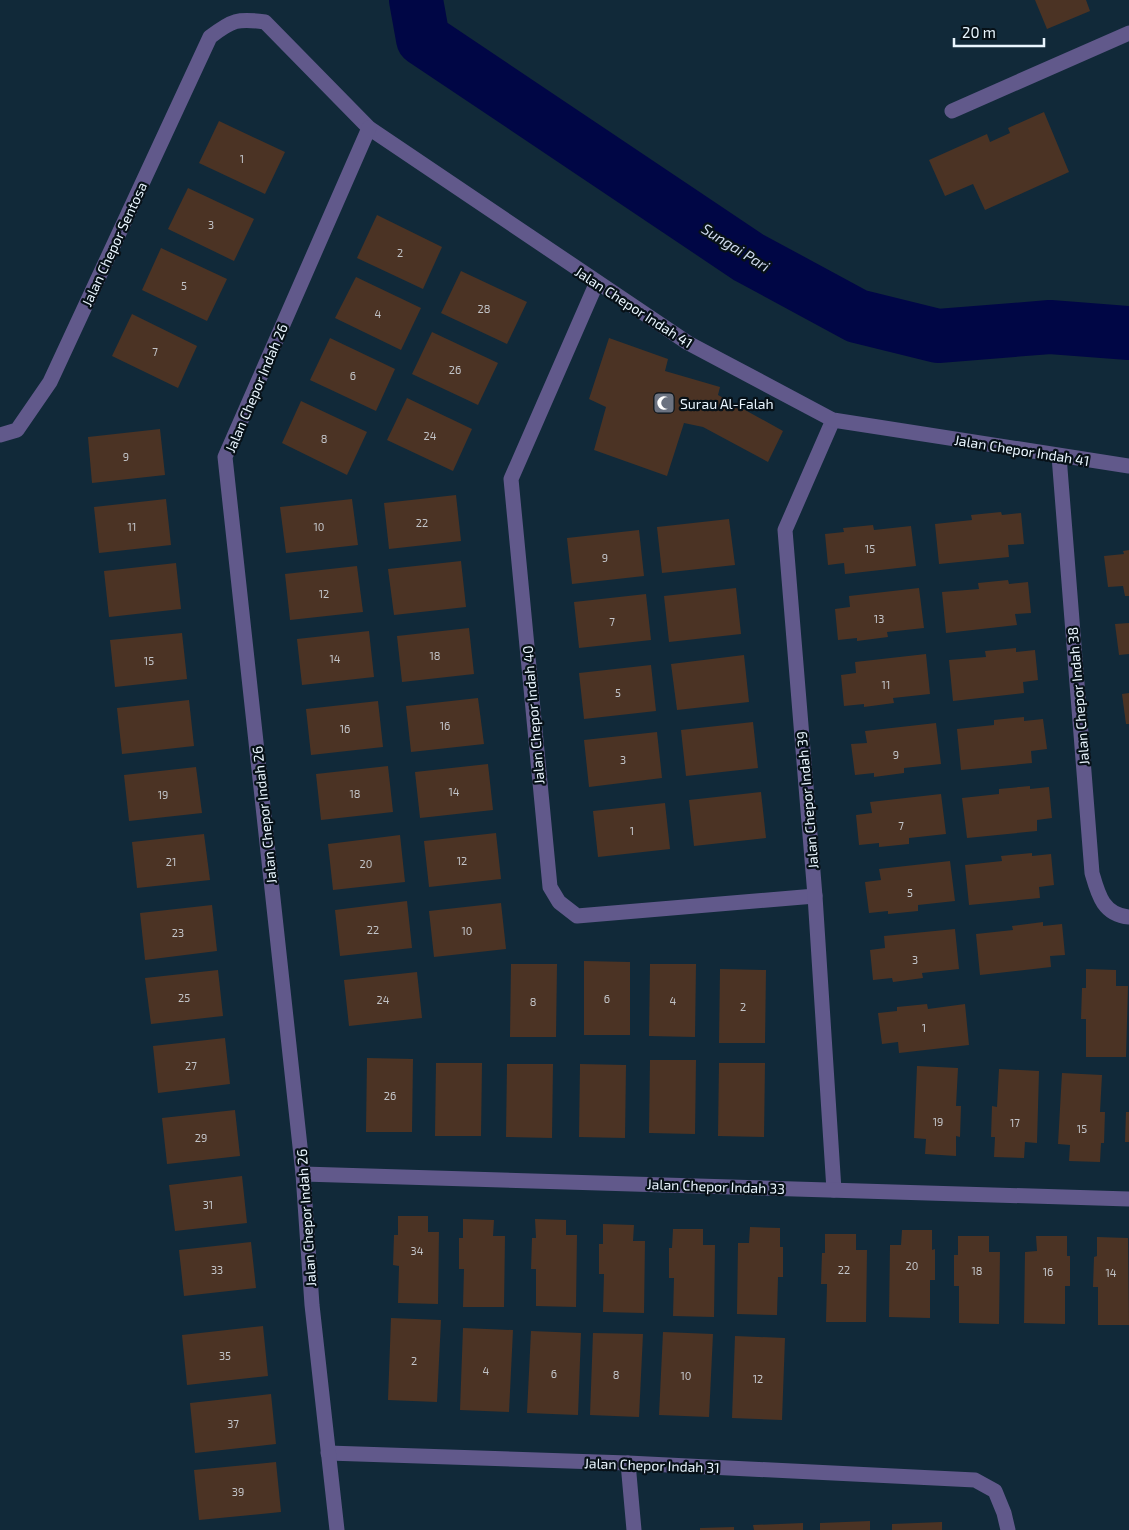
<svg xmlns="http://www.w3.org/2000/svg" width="1129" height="1530" viewBox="0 0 1129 1530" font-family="'Exo 2',sans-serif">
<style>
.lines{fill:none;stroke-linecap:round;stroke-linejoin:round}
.river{stroke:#000645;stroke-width:54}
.building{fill:#4b3324}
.minor{stroke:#61598b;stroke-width:15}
.labels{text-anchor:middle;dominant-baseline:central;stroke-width:4.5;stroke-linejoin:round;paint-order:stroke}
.number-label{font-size:11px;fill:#c2c4c8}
.street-label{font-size:14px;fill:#e9f5fe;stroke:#071118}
.poi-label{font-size:14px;fill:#e9f5fe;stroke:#071118;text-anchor:start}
.water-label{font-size:15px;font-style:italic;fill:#ced9ec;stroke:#071118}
</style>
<rect width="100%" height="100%" fill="#112939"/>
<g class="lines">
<!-- river -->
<path class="river" d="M416,0L423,39L748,257L857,316L938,336L1050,327L1129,333"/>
</g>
<!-- building -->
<g class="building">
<path d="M1035,0H1086L1090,11L1047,29Z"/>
<path d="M1044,112L1069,172L985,210L973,184L945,196L929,160L987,134L990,142L1010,133L1008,128Z"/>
<path d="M219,121L285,152L265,194L199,163Z"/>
<path d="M188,188L254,219L234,261L168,229Z"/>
<path d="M377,215L442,247L423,289L357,258Z"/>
<path d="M161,248L227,279L207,321L142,290Z"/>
<path d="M461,271L527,302L507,344L441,313Z"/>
<path d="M356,277L421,308L401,350L335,318Z"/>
<path d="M132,314L197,346L178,388L112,356Z"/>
<path d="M432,332L498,363L478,405L412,374Z"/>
<path d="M330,338L395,369L376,411L310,380Z"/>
<path d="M609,338L668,359L665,371L720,387L718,395L783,431L768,462L703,427L684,423L667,476L594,450L606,407L589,399Z"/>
<path d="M407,398L472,429L453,471L387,440Z"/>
<path d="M301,401L367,432L347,475L282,443Z"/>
<path d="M160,429L165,475L92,483L88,437Z"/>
<path d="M456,495L461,541L389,549L384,503Z"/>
<path d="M166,499L171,545L99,553L94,507Z"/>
<path d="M352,499L358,545L286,553L280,507Z"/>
<path d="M1001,512L1002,515L1021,513L1024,544L1008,545L1009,557L939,564L935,524L972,520L971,515Z"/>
<path d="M729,519L735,565L662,573L657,527Z"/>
<path d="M873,525L874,530L911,526L916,566L845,574L844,563L828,565L825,534L844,532L843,528Z"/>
<path d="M639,530L644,576L572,584L567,538Z"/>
<path d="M1129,550V596H1125L1123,586L1108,587L1104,556L1124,554L1123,551Z"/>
<path d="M461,561L466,607L394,615L388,569Z"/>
<path d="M176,563L181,609L109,617L104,571Z"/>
<path d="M357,566L363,612L290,620L285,574Z"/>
<path d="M1008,580L1009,584L1028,582L1031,613L1015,614L1017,625L946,633L942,592L979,589L978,583Z"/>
<path d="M736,588L741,634L669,642L664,596Z"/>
<path d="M919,588L924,628L887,632L888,637L857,641V638L838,640L835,609L850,607L849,596Z"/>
<path d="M646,594L651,640L579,648L574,602Z"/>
<path d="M1129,623V654L1119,655L1115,624Z"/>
<path d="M469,628L474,674L402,682L397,636Z"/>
<path d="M369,631L374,677L302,685L297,639Z"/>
<path d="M182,633L187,679L115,687L110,640Z"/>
<path d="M1016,648V652L1035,650L1038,680L1023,682L1024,693L953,701L949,660L986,657L985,651Z"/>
<path d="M926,654L930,694L893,698L894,703L864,707V704L844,706L841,675L856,673L855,662Z"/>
<path d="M744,655L749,702L677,710L671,664Z"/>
<path d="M651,665L656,711L584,719L579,673Z"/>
<path d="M1129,693V724H1126L1122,694Z"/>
<path d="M478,698L484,744L411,752L406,706Z"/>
<path d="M189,700L194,746L122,754L117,708Z"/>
<path d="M378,701L383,747L311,755L306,709Z"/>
<path d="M1024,717V721L1043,719L1047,749L1031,751L1032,763L961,770L957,729L994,725V720Z"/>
<path d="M753,722L758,768L686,776L681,730Z"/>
<path d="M936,723L941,764L904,768V773L874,777V773L855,775L851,744L867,743L865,731Z"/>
<path d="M657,732L662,778L589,787L584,740Z"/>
<path d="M488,764L493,810L420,818L415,772Z"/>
<path d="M388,766L393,812L321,820L316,774Z"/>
<path d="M196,767L202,813L129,821L124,775Z"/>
<path d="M1030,786V789L1049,787L1052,818L1037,820V831L967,838L962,798L999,794V789Z"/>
<path d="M761,792L766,838L694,846L689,800Z"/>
<path d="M941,794L946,834L909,838V844L879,847V843L859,845L856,815L872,813L870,802Z"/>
<path d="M665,803L670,849L598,857L593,811Z"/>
<path d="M496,833L501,879L429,887L424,841Z"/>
<path d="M204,834L210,880L137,888L132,842Z"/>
<path d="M400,835L405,882L333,890L328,844Z"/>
<path d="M1032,853V856L1051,854L1054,885L1039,887L1040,898L969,905L965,865L1002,861L1001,856Z"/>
<path d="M950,861L955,901L918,905V911L888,914V911L869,913L865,882L881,880L879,869Z"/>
<path d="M407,901L412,948L340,956L335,910Z"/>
<path d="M501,903L506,949L434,957L429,911Z"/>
<path d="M212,905L217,951L145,960L140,913Z"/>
<path d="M1043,922V926L1062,924L1065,955L1050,956L1051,967L980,975L976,934L1013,930L1012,926Z"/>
<path d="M955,929L959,969L922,973L923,978L893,982L892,978L873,980L870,950L885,948L884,936Z"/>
<path d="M584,961L630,962V1035H584Z"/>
<path d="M511,964H557L556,1037H510Z"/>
<path d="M650,964H696L695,1037L649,1036Z"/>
<path d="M720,969L766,970L765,1043H719Z"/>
<path d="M1086,969L1116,970V986H1128L1126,1057H1086V1019H1081L1082,988H1086Z"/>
<path d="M218,970L223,1016L151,1024L145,978Z"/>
<path d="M417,972L422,1018L349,1026L344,980Z"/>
<path d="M927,1004L928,1009L965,1004L969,1045L899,1053L898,1042L882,1044L878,1013L897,1011V1007Z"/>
<path d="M225,1038L230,1084L158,1093L153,1046Z"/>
<path d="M367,1058L413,1059L412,1132H366Z"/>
<path d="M650,1060H696L695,1134L649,1133Z"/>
<path d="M436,1063H482L481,1136H435Z"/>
<path d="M719,1063H765L764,1137L718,1136Z"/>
<path d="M507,1064H553L552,1138L506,1137Z"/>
<path d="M580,1064L626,1065L625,1138L579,1137Z"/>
<path d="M917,1066L958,1068L956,1106H961L960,1137L956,1136V1156L925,1154L926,1139L914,1138Z"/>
<path d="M999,1069L1039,1071L1037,1143L1025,1142L1024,1158L994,1157L995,1137H991L992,1106L997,1107Z"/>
<path d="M1062,1073L1102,1075L1100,1112H1105L1104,1143H1101L1100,1162L1069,1161L1070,1145L1058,1144Z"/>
<path d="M235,1110L240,1156L167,1164L162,1118Z"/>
<path d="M1126,1112H1129V1142H1125Z"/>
<path d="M242,1176L247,1223L175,1231L169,1185Z"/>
<path d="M398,1216H428V1232H439L438,1304L398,1303L399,1266L393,1265L394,1235H398Z"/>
<path d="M463,1219L494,1220L493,1236H505L504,1307H463L464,1269H459V1238H463Z"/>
<path d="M535,1219L566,1220V1235H577L576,1307L536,1306V1269H531L532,1238H536Z"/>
<path d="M603,1224L634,1225L633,1241H645L644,1313L603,1312L604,1274H599V1244H603Z"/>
<path d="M750,1227L780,1228V1247H783V1277H778L777,1315L737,1314L738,1243H749Z"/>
<path d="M673,1229H703V1245H715L714,1317L673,1316L674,1278H669V1248H672Z"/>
<path d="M902,1230H932V1250L935,1249V1280H930V1318L889,1317L890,1245H901Z"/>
<path d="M825,1234H856V1250H867L866,1322H826L827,1284H821L822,1253H825Z"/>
<path d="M958,1236H989V1252H1000L999,1324L959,1323V1286H954V1255H958Z"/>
<path d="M1036,1236H1067V1256H1070V1286H1065V1324L1024,1323L1025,1252L1037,1251Z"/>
<path d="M1097,1237L1128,1238L1129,1325H1098V1287H1093L1094,1257L1097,1256Z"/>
<path d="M251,1242L256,1288L184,1296L179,1250Z"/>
<path d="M391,1318L441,1320L437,1402L388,1400Z"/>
<path d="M263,1326L268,1376L187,1385L182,1335Z"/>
<path d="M463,1328L513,1330L509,1412L460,1410Z"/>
<path d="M531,1331L581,1333L578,1415L527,1413Z"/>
<path d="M663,1332L713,1334L709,1417L659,1415Z"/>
<path d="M593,1333L643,1334L639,1417L590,1415Z"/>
<path d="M735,1336L785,1338L782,1420L732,1418Z"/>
<path d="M271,1394L276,1444L195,1453L190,1403Z"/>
<path d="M276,1462L281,1512L199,1520L194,1470Z"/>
<path d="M870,1521V1530H820V1523Z"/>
<path d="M942,1522V1530H892V1524Z"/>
<path d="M803,1523V1530H754L753,1525Z"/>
<path d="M734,1527V1530H700V1528Z"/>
</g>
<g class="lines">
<!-- minor -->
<g class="minor">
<path d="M952,111L1129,33"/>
<path d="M597,282L511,479L550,887L559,902L577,916L815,896"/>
<path d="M833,420L785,530L815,896L834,1190"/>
<path d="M0,435L17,430L50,382L210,37C232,20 238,18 265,22L369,128L688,343L833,420L1129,466"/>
<path d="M1059,456L1092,873C1098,894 1103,915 1129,917"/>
<path d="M303,1174L1129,1199"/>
<path d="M328,1453L628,1463L975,1480L995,1491L1004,1513L1008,1530"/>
<path d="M628,1463L634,1530"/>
<path d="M337,1530L312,1305L303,1174L225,457L369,128"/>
</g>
</g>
<!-- icons -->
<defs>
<g id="mosque-square" transform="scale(1.125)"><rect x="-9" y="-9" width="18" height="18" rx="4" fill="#6b7280" stroke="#071118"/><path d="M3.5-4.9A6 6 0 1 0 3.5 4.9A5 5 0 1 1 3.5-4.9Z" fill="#fff"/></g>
</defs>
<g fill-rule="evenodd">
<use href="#mosque-square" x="664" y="403"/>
</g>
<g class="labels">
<!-- number labels -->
<g class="number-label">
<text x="242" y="158">1</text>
<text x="211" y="224">3</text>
<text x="400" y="252">2</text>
<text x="184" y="285">5</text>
<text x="484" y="308">28</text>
<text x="378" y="313">4</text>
<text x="155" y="351">7</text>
<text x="455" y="369">26</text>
<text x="353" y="375">6</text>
<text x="430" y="435">24</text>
<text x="324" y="438">8</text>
<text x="126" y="456">9</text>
<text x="422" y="522">22</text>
<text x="132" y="526">11</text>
<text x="319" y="526">10</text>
<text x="870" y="548">15</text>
<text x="605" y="557">9</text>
<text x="324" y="593">12</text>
<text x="879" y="618">13</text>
<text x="612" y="621">7</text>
<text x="435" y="655">18</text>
<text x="335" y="658">14</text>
<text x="149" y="660">15</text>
<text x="886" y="684">11</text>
<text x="618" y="692">5</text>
<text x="445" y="725">16</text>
<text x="345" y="728">16</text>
<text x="896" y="754">9</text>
<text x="623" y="759">3</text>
<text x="454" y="791">14</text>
<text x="355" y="793">18</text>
<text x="163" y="794">19</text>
<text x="901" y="825">7</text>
<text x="632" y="830">1</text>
<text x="462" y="860">12</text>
<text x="171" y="861">21</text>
<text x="366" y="863">20</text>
<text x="910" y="892">5</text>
<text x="373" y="929">22</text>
<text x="467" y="930">10</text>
<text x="178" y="932">23</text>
<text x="915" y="959">3</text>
<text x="184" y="997">25</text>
<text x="607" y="998">6</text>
<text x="383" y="999">24</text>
<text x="673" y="1000">4</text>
<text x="533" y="1001">8</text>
<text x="743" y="1006">2</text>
<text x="924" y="1027">1</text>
<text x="191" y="1065">27</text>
<text x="390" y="1095">26</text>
<text x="938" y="1121">19</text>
<text x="1015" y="1122">17</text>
<text x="1082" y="1128">15</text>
<text x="201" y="1137">29</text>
<text x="208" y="1204">31</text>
<text x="417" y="1250">34</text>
<text x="912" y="1265">20</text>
<text x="217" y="1269">33</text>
<text x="844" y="1269">22</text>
<text x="977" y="1270">18</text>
<text x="1048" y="1271">16</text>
<text x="1111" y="1272">14</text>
<text x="225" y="1355">35</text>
<text x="414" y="1360">2</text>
<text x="486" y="1370">4</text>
<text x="554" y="1373">6</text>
<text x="616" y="1374">8</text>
<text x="686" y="1375">10</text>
<text x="758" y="1378">12</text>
<text x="233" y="1423">37</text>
<text x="238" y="1491">39</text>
</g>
<!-- street labels -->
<g class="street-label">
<text transform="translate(114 244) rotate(-65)">Jalan Chepor Sentosa</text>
<text transform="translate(634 307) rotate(33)">Jalan Chepor Indah 41</text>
<text transform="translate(256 388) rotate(-67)">Jalan Chepor Indah 26</text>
<text transform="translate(1022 450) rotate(9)">Jalan Chepor Indah 41</text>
<text transform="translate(1078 696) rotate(-95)">Jalan Chepor Indah 38</text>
<text transform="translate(533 715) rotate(-95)">Jalan Chepor Indah 40</text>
<text transform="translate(807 800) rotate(-95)">Jalan Chepor Indah 39</text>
<text transform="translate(264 815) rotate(-96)">Jalan Chepor Indah 26</text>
<text transform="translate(716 1186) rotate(2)">Jalan Chepor Indah 33</text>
<text transform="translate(306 1218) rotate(-94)">Jalan Chepor Indah 26</text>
<text transform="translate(652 1465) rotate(2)">Jalan Chepor Indah 31</text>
</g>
<!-- poi labels -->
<g class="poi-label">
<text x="680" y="403">Surau Al-Falah</text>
</g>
<!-- water labels -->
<g class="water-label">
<text transform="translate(736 247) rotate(32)">Sungai Pari</text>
</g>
</g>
<!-- scale -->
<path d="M954 38v8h90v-8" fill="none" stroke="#e9f5fe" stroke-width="2.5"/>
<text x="962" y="38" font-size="15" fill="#e9f5fe" stroke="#071118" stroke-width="4" paint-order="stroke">20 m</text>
</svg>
